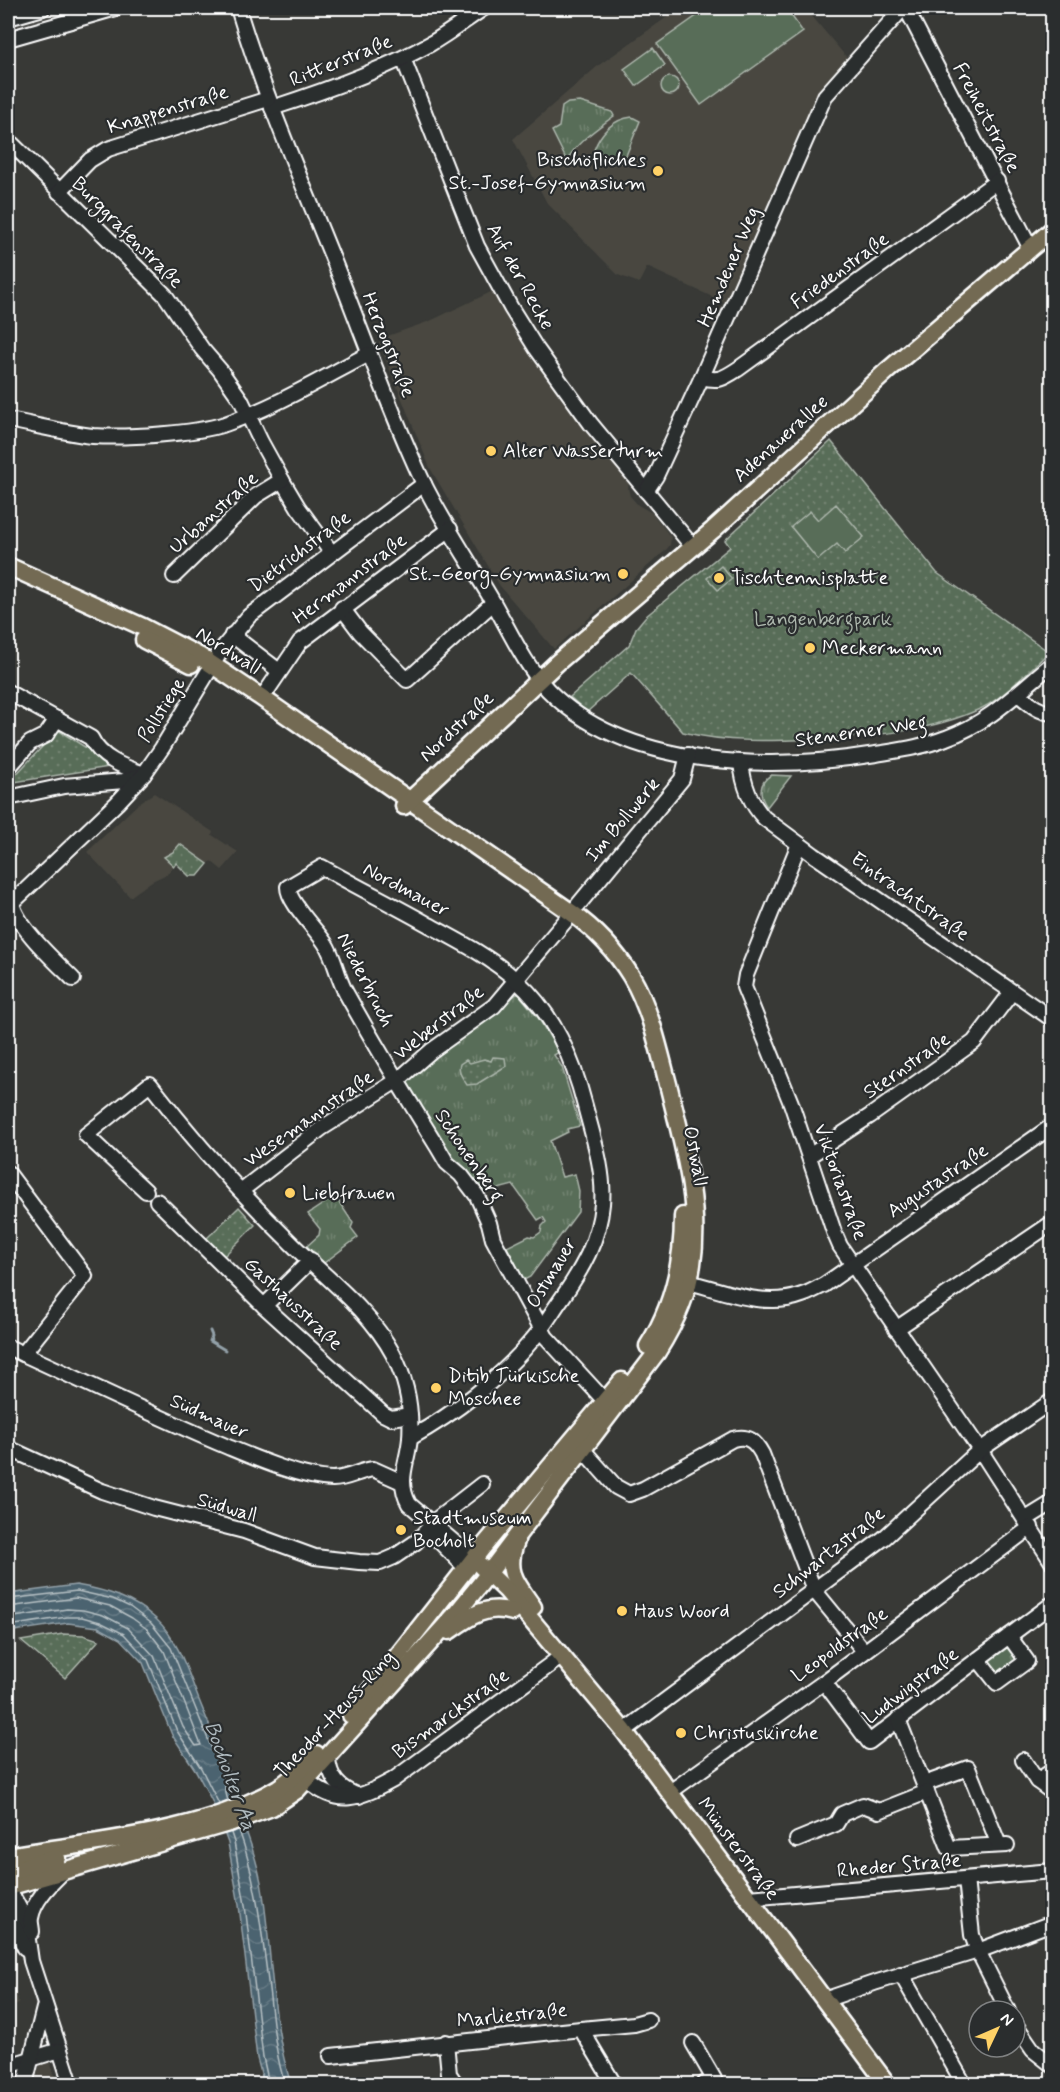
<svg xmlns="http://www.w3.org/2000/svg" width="1060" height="2092" viewBox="0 0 1060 2092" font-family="Mynerve,sans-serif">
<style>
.built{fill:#484740}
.grass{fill:url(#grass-tufts);stroke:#acb6ac;stroke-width:1.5}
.park{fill:url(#park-dots);stroke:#acb6ac;stroke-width:1.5}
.garden{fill:#596d58;stroke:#acb6ac;stroke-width:1.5}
.water{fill:url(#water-waves);stroke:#93a1a9;stroke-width:1.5}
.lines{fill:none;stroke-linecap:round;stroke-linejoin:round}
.shore{stroke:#b7c1c5;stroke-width:1.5}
.stream{stroke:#93a1a9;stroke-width:3}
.minor-casing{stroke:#fff;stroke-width:18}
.major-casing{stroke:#fff;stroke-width:21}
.minor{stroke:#2a2d2e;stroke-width:14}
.major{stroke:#736b52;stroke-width:16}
.rail{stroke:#fff;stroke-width:3}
.poi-dot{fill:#ffd166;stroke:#2a2d2e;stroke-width:2}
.labels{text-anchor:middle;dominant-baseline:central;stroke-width:4.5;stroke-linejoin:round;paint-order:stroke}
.street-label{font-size:20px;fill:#fff;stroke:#2a2d2e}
.poi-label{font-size:20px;fill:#fff;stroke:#2a2d2e;text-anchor:start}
.park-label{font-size:20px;fill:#acb6ac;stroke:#2a2d2e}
.water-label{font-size:21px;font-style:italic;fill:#aeb9be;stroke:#2a2d2e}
</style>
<defs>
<pattern id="grass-tufts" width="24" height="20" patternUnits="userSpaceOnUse" patternTransform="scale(1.5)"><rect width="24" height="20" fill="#596d58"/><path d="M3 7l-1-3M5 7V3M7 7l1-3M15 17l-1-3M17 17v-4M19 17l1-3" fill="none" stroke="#728371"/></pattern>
<pattern id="park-dots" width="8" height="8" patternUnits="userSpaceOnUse" patternTransform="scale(1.5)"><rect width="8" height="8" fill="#596d58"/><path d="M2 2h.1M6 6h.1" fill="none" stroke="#728371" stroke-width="1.8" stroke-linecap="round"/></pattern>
<pattern id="water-waves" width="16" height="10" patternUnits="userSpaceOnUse" patternTransform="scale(1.5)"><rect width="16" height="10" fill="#4b636f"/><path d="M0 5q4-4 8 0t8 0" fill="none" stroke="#667a85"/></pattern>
</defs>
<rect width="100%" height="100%" fill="#383936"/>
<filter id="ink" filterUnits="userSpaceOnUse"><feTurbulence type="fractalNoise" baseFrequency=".0167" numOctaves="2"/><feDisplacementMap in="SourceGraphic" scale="12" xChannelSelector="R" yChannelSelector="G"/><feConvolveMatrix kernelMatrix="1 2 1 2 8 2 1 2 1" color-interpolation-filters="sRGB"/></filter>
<g filter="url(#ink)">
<!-- built -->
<g class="built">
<path d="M680,8H805L848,59L819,95L728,304L647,267L639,283L618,275L547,203L513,139L599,65Z"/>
<path d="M493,291L541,368L585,428L629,483L628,488L630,496L638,505L652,513L671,537L670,545L666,550L554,649L500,586L430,468L379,343L382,338L430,321Z"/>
<path d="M154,793L213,832L212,835L238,852L222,870L211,861L198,876H189L176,863L167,874L152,881L130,897L87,852L139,803Z"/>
<path d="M8,1966L19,2004L8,2008Z"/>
<path d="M50,2061L57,2084H35L40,2064Z"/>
</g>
<!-- grass -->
<g class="grass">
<path d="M580,102L612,112L614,116C598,128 575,143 567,161L552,131L559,127L562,107L568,103Z"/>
<path d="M632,117L640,121L623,163L594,150C600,133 613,119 632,117Z"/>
<path d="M771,775L791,776L767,807C759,796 758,783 771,775Z"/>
<path d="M518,993L539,1019L559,1052L554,1055L562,1067L580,1126L567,1129L568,1132L550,1141L562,1177L575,1174L579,1191L578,1212L530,1277L524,1280L507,1247L529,1236L534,1237L541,1232L542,1226L546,1222L543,1217L538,1220L513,1185L479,1194L455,1165L406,1081Z"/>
<path d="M332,1198L337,1199L353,1223L351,1228L358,1237L324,1263L307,1246L319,1235L320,1229L308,1214Z"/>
<path d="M1006,1644L1019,1660L998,1677L985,1662Z"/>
</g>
<!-- park -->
<g class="park">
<path d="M831,441L937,573L1049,652C1031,669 1004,697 982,708C931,732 871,736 816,739C772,741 726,743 683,732L631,673L587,712L570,697L629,645L636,628L645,617L730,547L725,540Z"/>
<path d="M58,730L115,766L8,783Z"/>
<path d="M180,844L208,864L198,876H189L176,863L174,866L164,857L173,852Z"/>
<path d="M493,1057L505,1058L506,1066L477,1084L467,1085C463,1078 457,1072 460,1064L466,1060L470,1063L484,1059L491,1061Z"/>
<path d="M239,1207L255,1225L223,1257L206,1239Z"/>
<path d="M63,1634L83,1635L99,1640L65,1678L21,1641Z"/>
</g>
<!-- garden -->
<g class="garden">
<path d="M708,8H786L803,32L701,105L657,44Z"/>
<path d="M653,48L665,65L636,86L624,69Z"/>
<circle cx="670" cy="86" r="9"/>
<path d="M836,504L864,537L845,553L837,544L818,560L791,527L810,511L818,520Z"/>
<path d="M721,566L732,579L718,590L707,578Z"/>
</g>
<!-- water -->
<path class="water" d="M76,1585C106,1590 133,1598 156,1619C178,1639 188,1672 199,1700C210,1727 221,1754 232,1781L230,1789C243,1823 258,1858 263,1894C272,1955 272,2026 291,2084H264L257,2058L239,1905L228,1843L212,1801L196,1771L172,1735L143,1663L120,1639L98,1627L68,1623L8,1632V1594Z"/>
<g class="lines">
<!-- shore -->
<g class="shore">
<path d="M8,1599L77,1591L113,1599L130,1607L151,1623L171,1648L225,1781V1789L228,1801"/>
<path d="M8,1607L76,1598L110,1606L132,1618L147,1629L164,1651L201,1745L196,1746L183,1727L154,1656L128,1628L103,1615L83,1610L67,1609L8,1618"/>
<path d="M8,1626L67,1617H82L100,1622L124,1634L148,1660L177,1731L201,1768L219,1804"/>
<path d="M239,1830C257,1881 262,1935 269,1989C273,2021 275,2054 285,2084"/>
<path d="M231,1833L234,1842L245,1905L263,2057L269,2084"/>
</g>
<!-- stream -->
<path class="stream" d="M210,1331L212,1336L210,1341L225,1350"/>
<!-- minor casing -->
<g class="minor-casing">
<g id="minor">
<path d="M238,8C264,95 301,179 335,264C364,337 390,412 423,482C442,521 467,558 489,595C507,625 524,665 548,690C627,770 772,771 876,754C900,750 923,747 946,738C989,723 1018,692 1052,664"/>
<path d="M906,8L1030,247"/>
<path d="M8,18L43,8"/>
<path d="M8,39L116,8"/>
<path d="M403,58L477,246L511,308L536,348L591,424L693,547"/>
<path d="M272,108C325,91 381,71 430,44C449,33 466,20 484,8"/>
<path d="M11,143L165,295L202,349L220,370L241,400L261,442L282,480L298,507L331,552"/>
<path d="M59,192L90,160L108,149L268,99"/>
<path d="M702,377C719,382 724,378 738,369L997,181"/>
<path d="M8,420C36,425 65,433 93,436C128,438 193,434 225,424C275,407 323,378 369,354"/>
<path d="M646,491L656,476L700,381L825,96L903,8"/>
<path d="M174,576L256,496L282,480"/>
<path d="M342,608L360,632L407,680L493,603"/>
<path d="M232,635L279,671"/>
<path d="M8,692L91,738C100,758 123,767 144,774"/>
<path d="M1018,694C1029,703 1038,712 1052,713"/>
<path d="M262,698L300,642L450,529"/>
<path d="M741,762C743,783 749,802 764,818L814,855L1052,1019"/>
<path d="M8,768L30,743L46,735L57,719"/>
<path d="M8,798L64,786L124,781L139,776"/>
<path d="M799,844L746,975L744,987L791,1103L834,1232L840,1246L980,1450L1052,1562"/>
<path d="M578,905L682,779L688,755"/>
<path d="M73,979C55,961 17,927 12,903L117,803L144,774L162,748L222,649L249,616L424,484"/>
<path d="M809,1156L870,1116L967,1047L974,1042L1012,992"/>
<path d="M8,1173L85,1276L23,1354"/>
<path d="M242,1190L322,1128L398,1080L431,1051L494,1006L572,913"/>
<path d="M146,1191L86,1135L150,1084C193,1140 241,1194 292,1244C327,1279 369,1309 393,1354C406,1379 412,1409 410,1438C408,1463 396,1480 409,1504L474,1559"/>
<path d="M157,1201L264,1306L383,1414L391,1418L410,1415"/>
<path d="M680,1280C718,1288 763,1310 802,1295C809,1293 817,1288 824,1285L1052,1126"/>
<path d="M264,1306L311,1260"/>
<path d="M896,1329L1052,1223"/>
<path d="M8,1347C81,1380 154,1416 228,1447C257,1459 302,1478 333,1479C347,1479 359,1471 373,1469L402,1482"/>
<path d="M410,1438C454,1414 501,1378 533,1339C544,1326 552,1312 562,1298C582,1269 599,1240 602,1204C605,1172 593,1137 585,1106C573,1059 554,1014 517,981C492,958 459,941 429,925C394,905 357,887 322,867L288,887C288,902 315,928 325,943C335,958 337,977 346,993C375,1045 406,1096 437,1146L447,1163L461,1175L477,1196L489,1223L493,1239L546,1337L605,1401"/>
<path d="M8,1448L102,1491L154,1508L244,1531L315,1557L359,1562L380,1563L394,1557L416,1542L437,1519L482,1484"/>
<path d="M583,1450L616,1487L629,1494L643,1489L733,1439C748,1435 755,1441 762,1454L814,1590L864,1651"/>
<path d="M1026,1519L1052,1503"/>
<path d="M433,1529L438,1540L467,1569"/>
<path d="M1009,1636L1052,1604"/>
<path d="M824,1682L869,1742C916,1706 962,1671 1009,1636L1027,1661L997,1683L978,1659"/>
<path d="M898,1719L949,1848L1007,1845"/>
<path d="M624,1731L884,1538L980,1450L1052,1401"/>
<path d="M328,1757C329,1778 339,1789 359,1796"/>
<path d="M1023,1760L1037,1781L1052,1792"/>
<path d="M307,1780C338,1808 360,1798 393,1780L562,1656"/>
<path d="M1037,1781L1052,1771"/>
<path d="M924,1784L968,1768L999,1845"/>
<path d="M670,1792L824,1682L1031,1527"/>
<path d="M797,1840L836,1824L842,1814L863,1805L879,1811L927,1792"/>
<path d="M966,1879L972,1935L978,1951L1008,2011"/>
<path d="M8,1887L25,1919L31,1961L71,2084"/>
<path d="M749,1898L1052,1871"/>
<path d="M8,1914L25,1948"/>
<path d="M32,1932C32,1928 30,1922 31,1918C34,1899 52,1883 64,1871"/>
<path d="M901,1974L964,2084"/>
<path d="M824,2000L874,1983L978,1951L1052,1923"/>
<path d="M1015,2024L1033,2050L1052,2065"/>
<path d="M581,2029L634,2024L648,2020"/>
<path d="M446,2042L449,2074L456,2084"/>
<path d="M693,2043L714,2079L704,2084"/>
<path d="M331,2056L581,2029L614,2084"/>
<path d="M8,2066L60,2050"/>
<path d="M25,2084L44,2008"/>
</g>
</g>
<!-- major casing -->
<g class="major-casing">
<g id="major">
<path d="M8,566L143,627L199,656L262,698L572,913C596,930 615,950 631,976C651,1010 659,1050 669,1088C683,1145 701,1205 692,1264C688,1296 674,1325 657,1352L481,1583L454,1616L297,1790L272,1807L232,1822L8,1887"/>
<path d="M144,640L191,664"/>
<path d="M404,806L558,662L713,530L887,371L1052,230"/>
<path d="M648,1346C673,1307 683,1262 683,1216"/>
<path d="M516,1541C504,1571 516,1583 533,1607"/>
<path d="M481,1566L507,1591L624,1731L887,2084"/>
<path d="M449,1631C470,1616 486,1604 513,1612"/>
<path d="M351,1715L483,1547L622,1381"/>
<path d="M8,1856C95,1841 201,1834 278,1788C292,1779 305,1766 316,1754"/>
<path d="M8,1876C22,1865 40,1862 57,1858"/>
</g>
</g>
<!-- minor -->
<use href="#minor" class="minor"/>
<!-- major -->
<use href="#major" class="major"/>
<!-- rail -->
<path class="rail" d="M8,1973L10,1972"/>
</g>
</g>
<!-- markers -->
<g class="poi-dot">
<circle cx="658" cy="171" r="6"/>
<circle cx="491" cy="451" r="6"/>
<circle cx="623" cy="574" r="6"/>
<circle cx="719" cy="578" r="6"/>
<circle cx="810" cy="648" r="6"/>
<circle cx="290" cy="1193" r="6"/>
<circle cx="436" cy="1388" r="6"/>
<circle cx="401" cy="1530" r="6"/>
<circle cx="622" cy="1611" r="6"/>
<circle cx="681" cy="1733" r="6"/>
</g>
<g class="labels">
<!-- street labels -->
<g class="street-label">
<text transform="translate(341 61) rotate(-22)">Ritterstraße</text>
<text transform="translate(168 110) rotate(-17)">Knappenstraße</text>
<text transform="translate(986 118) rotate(62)">Freiheitstraße</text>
<text transform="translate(127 233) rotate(45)">Burggrafenstraße</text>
<text transform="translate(729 267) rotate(-67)">Hemdener Weg</text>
<text transform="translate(840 271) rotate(-36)">Friedenstraße</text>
<text transform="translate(520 277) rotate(61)">Auf der Recke</text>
<text transform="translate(388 345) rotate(68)">Herzogstraße</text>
<text transform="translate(781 439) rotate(-42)">Adenauerallee</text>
<text transform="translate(214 513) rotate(-42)">Urbanstraße</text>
<text transform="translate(300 552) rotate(-37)">Dietrichstraße</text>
<text transform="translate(350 579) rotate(-37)">Hermannstraße</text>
<text transform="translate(228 651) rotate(32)">Nordwall</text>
<text transform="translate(162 710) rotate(-58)">Pollstiege</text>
<text transform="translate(457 727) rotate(-43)">Nordstraße</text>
<text transform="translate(861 732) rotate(-8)">Stenerner Weg</text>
<text transform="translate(623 820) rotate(-50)">Im Bollwerk</text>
<text transform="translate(406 890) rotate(28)">Nordmauer</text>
<text transform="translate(910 897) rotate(35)">Eintrachtstraße</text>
<text transform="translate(365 980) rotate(63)">Niederbruch</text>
<text transform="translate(439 1023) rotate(-38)">Weberstraße</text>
<text transform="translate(907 1066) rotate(-35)">Sternstraße</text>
<text transform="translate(309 1119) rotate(-35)">Wesemannstraße</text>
<text transform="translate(469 1156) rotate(56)">Schonenberg</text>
<text transform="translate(695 1156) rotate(79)">Ostwall</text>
<text transform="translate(938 1181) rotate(-34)">Augustastraße</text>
<text transform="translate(840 1182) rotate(70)">Viktoriastraße</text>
<text transform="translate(552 1273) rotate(-59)">Ostmauer</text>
<text transform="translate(293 1304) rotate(43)">Gasthausstraße</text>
<text transform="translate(209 1417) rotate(24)">Südmauer</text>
<text transform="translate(227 1508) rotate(16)">Südwall</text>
<text transform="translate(829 1553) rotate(-38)">Schwartzstraße</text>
<text transform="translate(840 1645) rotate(-36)">Leopoldstraße</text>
<text transform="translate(911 1686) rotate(-37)">Ludwigstraße</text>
<text transform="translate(451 1714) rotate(-36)">Bismarckstraße</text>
<text transform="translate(335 1715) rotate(-47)">Theodor-Heuss-Ring</text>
<text transform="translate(738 1849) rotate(53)">Münsterstraße</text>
<text transform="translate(899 1866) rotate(-5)">Rheder Straße</text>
<text transform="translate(512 2016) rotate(-6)">Marliestraße</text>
</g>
<!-- poi labels -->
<g class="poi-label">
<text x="646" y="160" text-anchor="end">Bischöfliches<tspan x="646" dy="23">St.-Josef-Gymnasium</tspan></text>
<text x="503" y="451">Alter Wasserturm</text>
<text x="611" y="574" text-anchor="end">St.-Georg-Gymnasium</text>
<text x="731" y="578">Tischtennisplatte</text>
<text x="822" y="648">Meckermann</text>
<text x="302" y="1193">Liebfrauen</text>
<text x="448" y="1376">Ditib Türkische<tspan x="448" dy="23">Moschee</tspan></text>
<text x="413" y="1518">Stadtmuseum<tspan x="413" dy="23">Bocholt</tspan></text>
<text x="634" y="1611">Haus Woord</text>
<text x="693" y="1733">Christuskirche</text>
</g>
<!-- park labels -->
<g class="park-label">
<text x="823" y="619">Langenbergpark</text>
</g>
<!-- water labels -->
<g class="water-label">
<text transform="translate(230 1776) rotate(70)">Bocholter Aa</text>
</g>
</g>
<!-- margin -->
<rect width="1060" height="2092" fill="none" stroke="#2a2d2e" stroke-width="30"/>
<rect x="15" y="15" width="1030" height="2062" fill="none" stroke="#fff" stroke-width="2" filter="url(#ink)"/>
<!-- north arrow -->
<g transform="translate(997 2029) rotate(46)"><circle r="28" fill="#2a2d2e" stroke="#7f8182" stroke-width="1.5"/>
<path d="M0-4.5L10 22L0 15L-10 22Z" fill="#ffd166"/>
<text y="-9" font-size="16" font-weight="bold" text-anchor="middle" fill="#ffffff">N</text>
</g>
</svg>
